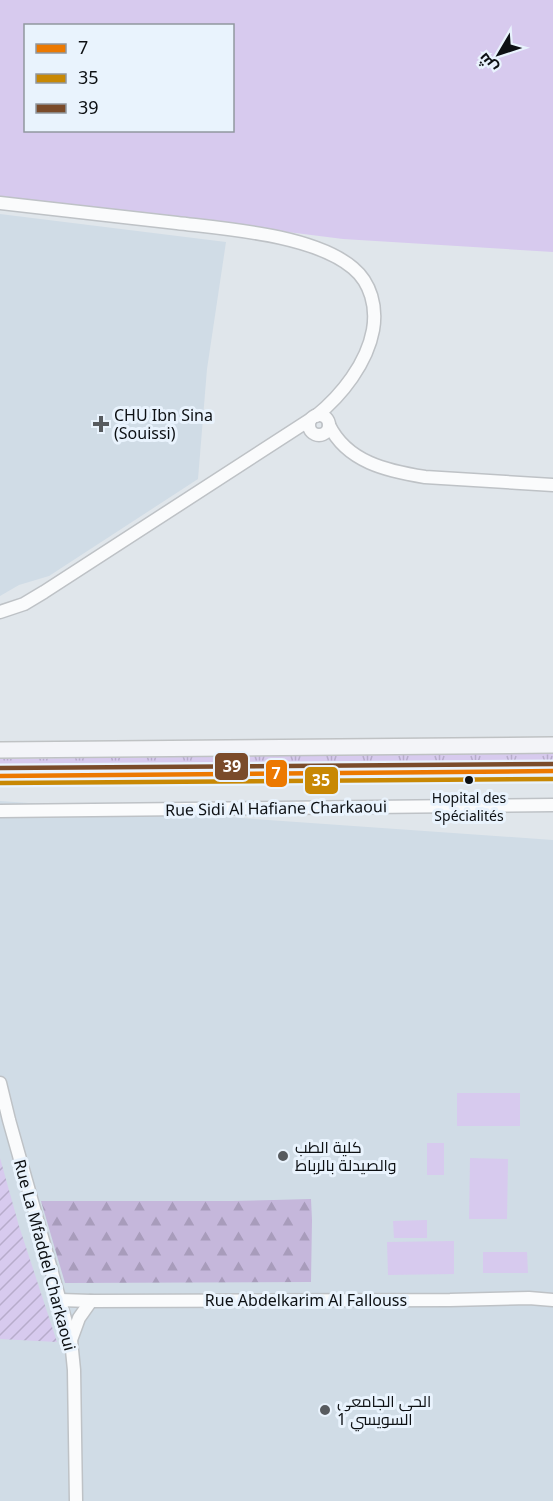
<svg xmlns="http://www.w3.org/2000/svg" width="553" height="1501" viewBox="0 0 553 1501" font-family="'Noto Sans',Cairo,sans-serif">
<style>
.built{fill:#d0dce6}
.grass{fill:url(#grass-tufts)}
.forest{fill:url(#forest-firs)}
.garden{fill:url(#garden-furrows)}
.pitch{fill:#d7caee;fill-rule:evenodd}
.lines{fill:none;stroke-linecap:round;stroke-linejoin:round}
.minor-casing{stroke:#bec2c6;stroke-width:15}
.major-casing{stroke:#bfc2c4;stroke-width:18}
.minor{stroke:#fafbfc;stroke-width:12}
.major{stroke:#f3f4f8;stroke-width:15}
.bus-1-casing{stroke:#e9f3fd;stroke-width:9}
.bus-2-casing{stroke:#e9f3fd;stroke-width:9}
.bus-3-casing{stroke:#e9f3fd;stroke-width:9}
.bus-1{stroke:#ec7901;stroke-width:4.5}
.bus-2{stroke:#c88804;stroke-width:4.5}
.bus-3{stroke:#7a4b2a;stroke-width:4.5}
.poi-dot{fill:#575b5f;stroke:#e9f3fd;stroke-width:2}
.bus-dot{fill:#0d1013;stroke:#e9f3fd;stroke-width:2}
.labels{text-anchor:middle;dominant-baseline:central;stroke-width:6;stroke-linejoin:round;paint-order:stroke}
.bus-label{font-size:14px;fill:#0d1013;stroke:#e9f3fd}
.poi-label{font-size:16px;fill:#0d1013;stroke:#e9f3fd;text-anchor:start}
.street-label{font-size:16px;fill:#0d1013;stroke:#e9f3fd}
.line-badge{stroke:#e9f3fd;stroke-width:2}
.badge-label{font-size:16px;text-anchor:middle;font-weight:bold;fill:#fff}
</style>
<defs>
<pattern id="grass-tufts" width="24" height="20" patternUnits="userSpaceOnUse" patternTransform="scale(1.5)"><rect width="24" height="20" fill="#d7caee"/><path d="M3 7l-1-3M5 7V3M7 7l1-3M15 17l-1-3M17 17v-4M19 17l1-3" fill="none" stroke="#b7accb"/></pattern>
<pattern id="forest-firs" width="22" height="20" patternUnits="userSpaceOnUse" patternTransform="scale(1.5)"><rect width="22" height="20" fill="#c5b7db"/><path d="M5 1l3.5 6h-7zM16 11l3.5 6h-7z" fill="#a89cbb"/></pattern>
<pattern id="garden-furrows" width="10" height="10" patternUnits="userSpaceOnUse" patternTransform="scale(1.5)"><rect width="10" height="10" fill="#d7caee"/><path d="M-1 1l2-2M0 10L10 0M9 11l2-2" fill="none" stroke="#b7accb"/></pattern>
</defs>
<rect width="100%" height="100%" fill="#e0e6eb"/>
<!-- built -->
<g class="built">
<path d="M0,214L226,242L207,369L198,479L49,576L19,585L0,596Z"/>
<path d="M0,801L553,840V1501H0Z"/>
</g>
<!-- grass -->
<path class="grass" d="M553,753V763L0,767V759Z"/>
<!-- forest -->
<path class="forest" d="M311,1199L312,1220L311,1282L65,1283L41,1201H232Z"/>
<!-- garden -->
<path class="garden" d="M0,1158L19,1226L57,1342L0,1339Z"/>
<!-- pitch -->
<g class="pitch">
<path d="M0,0H553V252L343,239L0,196ZM26,26H232V130H26Z"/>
<rect x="457" y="1093" width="63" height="33"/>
<rect x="427" y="1143" width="17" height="32"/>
<path d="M470,1158L508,1159L507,1219H469Z"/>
<path d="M427,1220V1238H394L393,1221Z"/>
<path d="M454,1241V1274L388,1275L387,1242Z"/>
<path d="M483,1252H527L528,1273H483Z"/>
</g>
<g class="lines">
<!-- minor casing -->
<g class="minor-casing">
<g id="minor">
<path d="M0,203C59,210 118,216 177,223C227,229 314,235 353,268C371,283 377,307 373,330C367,363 342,395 316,416"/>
<circle cx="319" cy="425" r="10"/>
<path d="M329,425C347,462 387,471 425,477L553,485"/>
<path d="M0,612L24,604L44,592L311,419"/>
<path d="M0,811L553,805"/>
<path d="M0,1083L9,1120L71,1340L74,1370L76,1501"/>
<path d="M60,1300L91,1301L450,1300L529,1298L553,1300"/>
<path d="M71,1340L79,1318L91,1301"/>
</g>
</g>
<!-- major casing -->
<g class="major-casing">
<g id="major">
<path d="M0,750L553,745"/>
<path d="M0,776L553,771"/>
</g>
</g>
<!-- minor -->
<use href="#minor" class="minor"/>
<!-- major -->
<use href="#major" class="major"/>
<!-- bus-1 casing -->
<g class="bus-1-casing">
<path id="bus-1" d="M0,776L553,771"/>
</g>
<!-- bus-2 casing -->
<g class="bus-2-casing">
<path id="bus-2" d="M0,783L553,779"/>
</g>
<!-- bus-3 casing -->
<g class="bus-3-casing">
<path id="bus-3" d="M0,768L553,764"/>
</g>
<!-- bus-1 -->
<use href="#bus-1" class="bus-1"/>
<!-- bus-2 -->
<use href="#bus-2" class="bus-2"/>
<!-- bus-3 -->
<use href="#bus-3" class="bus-3"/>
</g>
<!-- markers -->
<g class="poi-dot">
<path d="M98 415h6v6h6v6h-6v6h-6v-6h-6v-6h6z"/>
<circle cx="283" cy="1156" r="6"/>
<circle cx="325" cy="1410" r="6"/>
</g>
<circle class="bus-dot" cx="469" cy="780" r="5"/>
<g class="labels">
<!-- bus labels -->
<g class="bus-label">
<text x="469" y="797">Hopital des<tspan x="469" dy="18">Spécialités</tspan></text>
</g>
<!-- poi labels -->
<g class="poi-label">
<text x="114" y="415">CHU Ibn Sina<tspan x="114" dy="18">(Souissi)</tspan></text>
<text x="295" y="1147">كلية الطب<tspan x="295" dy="18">والصيدلة بالرباط</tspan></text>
<text x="337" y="1401">الحي الجامعي<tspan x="337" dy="18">السويسي 1</tspan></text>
</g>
<!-- street labels -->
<g class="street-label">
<text transform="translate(276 808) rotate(-1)">Rue Sidi Al Hafiane Charkaoui</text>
<text transform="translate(45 1255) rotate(75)">Rue La Mfaddel Charkaoui</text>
<text x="306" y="1300">Rue Abdelkarim Al Fallouss</text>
</g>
</g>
<g class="line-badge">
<rect x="214" y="752" width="35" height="29" rx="6" fill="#7a4b2a"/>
<rect x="265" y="759" width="23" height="29" rx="6" fill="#ec7901"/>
<rect x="304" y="766" width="35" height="29" rx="6" fill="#c88804"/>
</g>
<g class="badge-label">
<text x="232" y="772">39</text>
<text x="276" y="779">7</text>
<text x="321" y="786">35</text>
</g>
<!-- legend -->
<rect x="24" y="24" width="210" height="108" fill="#e9f3fd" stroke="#91989f" stroke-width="1.5"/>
<rect x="36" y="44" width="30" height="9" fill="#ec7901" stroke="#91989f" stroke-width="1.5"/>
<text x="78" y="54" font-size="18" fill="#0d1013">7</text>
<rect x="36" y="74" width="30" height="9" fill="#c88804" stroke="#91989f" stroke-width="1.5"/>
<text x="78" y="84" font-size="18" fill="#0d1013">35</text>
<rect x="36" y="104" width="30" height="9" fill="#7a4b2a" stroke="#91989f" stroke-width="1.5"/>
<text x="78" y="114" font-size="18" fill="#0d1013">39</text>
<!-- north arrow -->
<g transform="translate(499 54) rotate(231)" stroke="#e9f3fd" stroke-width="4.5" paint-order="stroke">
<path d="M0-4.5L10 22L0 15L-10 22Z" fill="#0d1013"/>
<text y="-9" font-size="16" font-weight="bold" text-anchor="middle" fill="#0d1013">ش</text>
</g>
</svg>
